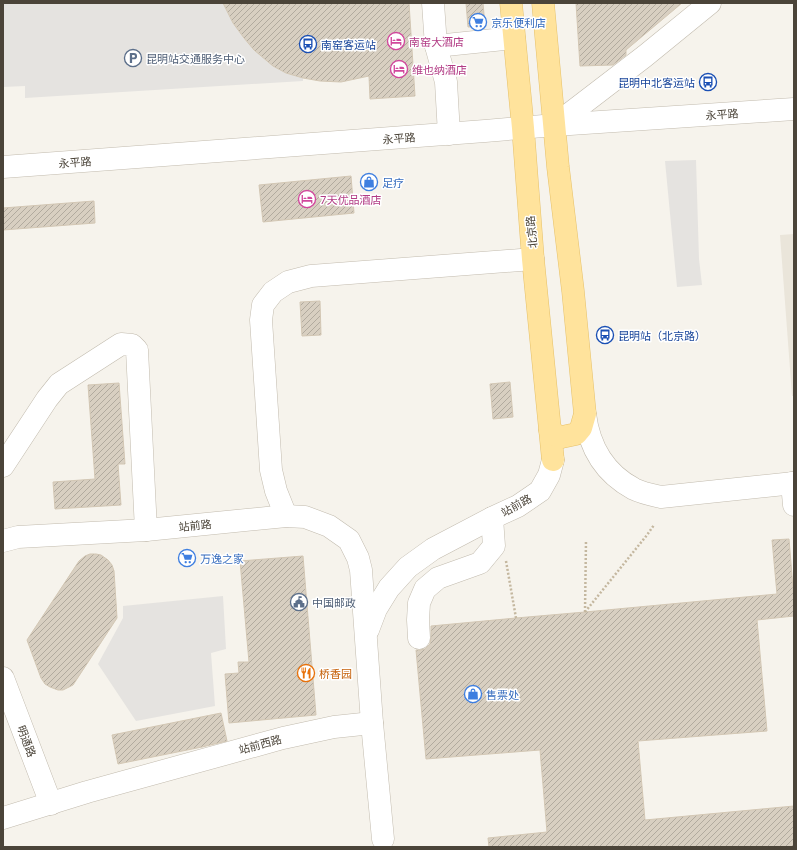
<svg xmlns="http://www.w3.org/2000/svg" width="797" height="850" viewBox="0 0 797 850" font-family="Lato,'Noto Sans SC',sans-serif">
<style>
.residential{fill:#eae5da}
.parking{fill:#e5e3e0}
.building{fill:url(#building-hatch);stroke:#d3c7b4}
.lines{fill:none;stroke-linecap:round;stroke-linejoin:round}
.minor-casing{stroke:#c2bbae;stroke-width:23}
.major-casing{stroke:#e6c16a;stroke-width:23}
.path{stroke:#c4b79f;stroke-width:2.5;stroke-dasharray:2 2;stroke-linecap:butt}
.minor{stroke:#fff;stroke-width:22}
.major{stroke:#ffe39c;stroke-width:22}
.labels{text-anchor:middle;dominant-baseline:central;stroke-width:3;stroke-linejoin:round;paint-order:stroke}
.shop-label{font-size:11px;fill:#366cbe;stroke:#fff;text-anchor:start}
.hotel-label{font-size:11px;fill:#b23c85;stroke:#fff;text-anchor:start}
.transit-label{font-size:11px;fill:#164399;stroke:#fff;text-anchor:start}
.service-label{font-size:11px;fill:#4e5e75;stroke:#fff;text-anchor:start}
.street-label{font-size:11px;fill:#4b4439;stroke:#fff}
.food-label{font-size:11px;fill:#c56008;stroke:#fff;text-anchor:start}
</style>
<defs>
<pattern id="building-hatch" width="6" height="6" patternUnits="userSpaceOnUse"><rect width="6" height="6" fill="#d8cfc1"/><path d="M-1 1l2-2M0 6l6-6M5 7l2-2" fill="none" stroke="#b1aa9e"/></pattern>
</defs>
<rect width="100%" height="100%" fill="#f6f3ec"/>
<!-- residential -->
<path class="residential" d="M794,234V396H792L780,235Z"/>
<!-- parking -->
<g class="parking">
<path d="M3,3H224L233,23L244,38L254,50L286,73L303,78V81L25,98V86L3,87Z"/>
<path d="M696,160L699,259L702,285L677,287L665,161Z"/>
<path d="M223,596L226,649L211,653L215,706L136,721L98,664L123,618V606Z"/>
</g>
<!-- building -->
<g class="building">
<path d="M223,3H409L415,96L370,99L369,76L341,82L320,81L303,78L286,73L273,66L254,50L244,38L233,23Z"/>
<path d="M466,3H483L485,26L468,27Z"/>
<path d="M576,3H682L626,50V55L613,65L580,66Z"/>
<path d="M351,176L354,213L263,222L259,185Z"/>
<path d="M94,201L95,223L3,230V208Z"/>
<path d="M320,301L321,335L302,336L300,302Z"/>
<path d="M510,382L513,417L493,419L490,384Z"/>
<path d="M119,383L125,464H118L121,505L55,509L53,482L95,479L88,385Z"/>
<path d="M789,539L794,600V616L757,620L767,731L638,741L645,820L794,806V847H489L488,838L547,832L540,750L426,759L416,650H420L425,649L430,644L431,637V626L516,618L585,612L777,594L772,540Z"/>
<path d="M90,554H96L101,555L108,560L112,565L114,571L117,618L73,685L63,690H58L50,687L45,684L41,678L27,640L79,561L85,556Z"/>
<path d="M303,556L316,715L229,723L225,674L239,673L238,662H249L240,561Z"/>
<path d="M221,713L227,741L202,747L118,764L112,735Z"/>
</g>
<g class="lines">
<!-- minor casing -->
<g class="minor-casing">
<g id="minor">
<path d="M433,3L436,46L514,38"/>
<path d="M436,46L446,82L449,134"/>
<path d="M555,125L645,56L710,3"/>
<path d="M3,167L485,131L555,125L794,109"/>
<path d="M585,414C589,446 604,473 634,489C642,493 652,495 661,497L794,483"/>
<path d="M3,466L47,399L59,384L121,344L132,345L137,350L146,530"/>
<path d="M792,483L794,505"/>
<path d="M286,516L276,491L271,470L261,320L263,305L273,292L288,282L311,276L533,259"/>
<path d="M3,541L18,537L146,530L286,516L305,517L329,526L349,540L358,558L361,570L372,723L383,839"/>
<path d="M368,630L376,609L389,588L408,567L433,549L492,518L518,506L540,491L549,475L553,460"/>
<path d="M419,638L418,620L419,603L425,589L438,578L480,563L494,546L492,518"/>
<path d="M3,678L51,804"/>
<path d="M3,818L87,792L283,738L334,727L372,723"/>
</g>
</g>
<!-- major casing -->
<g class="major-casing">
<g id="major">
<path d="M511,3L523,128L533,259L553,460"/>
<path d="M543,3L558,167L573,291L585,414L581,428L576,434L562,437L557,436L550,430"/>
</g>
</g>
<!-- path -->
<g class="path">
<path d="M506,561L516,618"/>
<path d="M585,612L647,535L654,525"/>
<path d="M585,612L586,540"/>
</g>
<!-- minor -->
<use href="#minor" class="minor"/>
<!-- major -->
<use href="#major" class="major"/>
</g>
<!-- icons -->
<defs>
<g id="supermarket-ring" transform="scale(0.9)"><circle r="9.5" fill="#fff" stroke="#3f7fe0" stroke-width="1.5"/><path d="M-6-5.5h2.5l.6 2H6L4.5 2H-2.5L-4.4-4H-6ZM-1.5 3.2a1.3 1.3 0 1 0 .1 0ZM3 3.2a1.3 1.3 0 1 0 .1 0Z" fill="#3f7fe0"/></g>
<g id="hotel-ring" transform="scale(0.9)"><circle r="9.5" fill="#fff" stroke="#d1479c" stroke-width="1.5"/><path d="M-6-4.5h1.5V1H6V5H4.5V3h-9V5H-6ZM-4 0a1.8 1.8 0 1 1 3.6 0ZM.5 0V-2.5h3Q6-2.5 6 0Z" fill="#d1479c"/></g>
<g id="bus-ring" transform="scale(0.9)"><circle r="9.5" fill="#fff" stroke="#1a4fb4" stroke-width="1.5"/><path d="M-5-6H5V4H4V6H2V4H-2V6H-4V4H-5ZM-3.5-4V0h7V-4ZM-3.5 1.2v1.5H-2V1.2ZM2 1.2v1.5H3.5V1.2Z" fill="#1a4fb4"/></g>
<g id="parking-ring" transform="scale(0.9)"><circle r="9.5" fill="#fff" stroke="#5c6f8a" stroke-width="1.5"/><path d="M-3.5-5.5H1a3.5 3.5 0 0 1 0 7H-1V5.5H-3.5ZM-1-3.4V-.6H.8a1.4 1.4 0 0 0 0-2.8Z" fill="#5c6f8a"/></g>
<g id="shop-ring" transform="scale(0.9)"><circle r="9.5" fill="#fff" stroke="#3f7fe0" stroke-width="1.5"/><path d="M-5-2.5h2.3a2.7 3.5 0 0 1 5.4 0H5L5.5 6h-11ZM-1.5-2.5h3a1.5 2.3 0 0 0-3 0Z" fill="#3f7fe0"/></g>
<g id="civic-ring" transform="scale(0.9)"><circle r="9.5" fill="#fff" stroke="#5c6f8a" stroke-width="1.5"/><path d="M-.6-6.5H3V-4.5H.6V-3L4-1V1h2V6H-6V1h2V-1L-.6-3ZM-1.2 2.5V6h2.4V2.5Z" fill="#5c6f8a"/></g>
<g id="restaurant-ring" transform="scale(0.9)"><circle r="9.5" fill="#fff" stroke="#e8710a" stroke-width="1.5"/><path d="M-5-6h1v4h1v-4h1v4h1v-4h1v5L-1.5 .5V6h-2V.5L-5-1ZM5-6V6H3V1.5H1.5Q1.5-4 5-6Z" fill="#e8710a"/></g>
</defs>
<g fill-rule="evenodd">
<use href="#supermarket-ring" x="478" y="22"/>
<use href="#hotel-ring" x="396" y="41"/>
<use href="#bus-ring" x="308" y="44"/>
<use href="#parking-ring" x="133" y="58"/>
<use href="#hotel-ring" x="399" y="69"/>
<use href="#bus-ring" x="708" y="82"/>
<use href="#shop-ring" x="369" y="182"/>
<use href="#hotel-ring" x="307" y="199"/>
<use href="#bus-ring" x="605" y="335"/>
<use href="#supermarket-ring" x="187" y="558"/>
<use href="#civic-ring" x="299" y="602"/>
<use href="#restaurant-ring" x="306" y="673"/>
<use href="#shop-ring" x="473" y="694"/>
</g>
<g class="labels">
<!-- shop labels -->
<g class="shop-label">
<text x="491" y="22">京乐便利店</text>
<text x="382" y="182">足疗</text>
<text x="200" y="558">万逸之家</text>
<text x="486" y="694">售票处</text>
</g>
<!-- hotel labels -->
<g class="hotel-label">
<text x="409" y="41">南窑大酒店</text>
<text x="412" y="69">维也纳酒店</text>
<text x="320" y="199">7天优品酒店</text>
</g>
<!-- transit labels -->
<g class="transit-label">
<text x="321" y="44">南窑客运站</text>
<text x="695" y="82" text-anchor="end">昆明中北客运站</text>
<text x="618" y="335">昆明站（北京路）</text>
</g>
<!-- service labels -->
<g class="service-label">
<text x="146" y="58">昆明站交通服务中心</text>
<text x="312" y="602">中国邮政</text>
</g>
<!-- street labels -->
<g class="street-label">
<text transform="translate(722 114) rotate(-4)">永平路</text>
<text transform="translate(399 138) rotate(-4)">永平路</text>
<text transform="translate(75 162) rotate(-4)">永平路</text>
<text transform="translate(531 232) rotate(-95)">北京路</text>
<text transform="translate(516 505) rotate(-29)">站前路</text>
<text transform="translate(195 525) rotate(-6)">站前路</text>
<text transform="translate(27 741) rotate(69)">明通路</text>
<text transform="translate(260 744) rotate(-15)">站前西路</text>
</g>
<!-- food labels -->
<g class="food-label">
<text x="319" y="673">桥香园</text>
</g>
</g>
<!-- border -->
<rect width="797" height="850" fill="none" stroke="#4b4439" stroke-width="8"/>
</svg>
